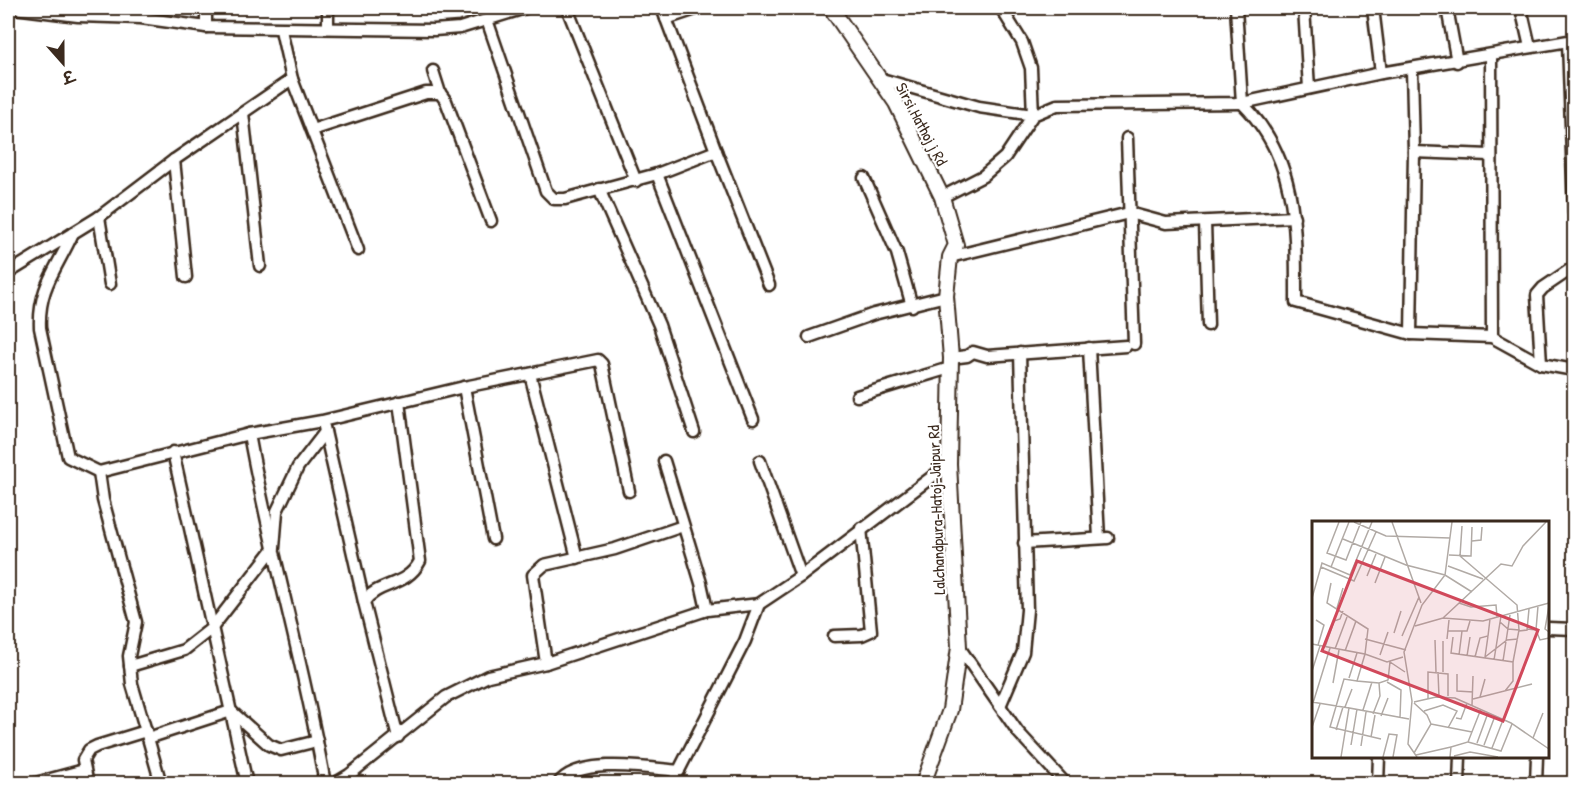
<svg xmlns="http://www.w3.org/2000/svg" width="1582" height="791" viewBox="0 0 1582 791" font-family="'Patrick Hand','Playpen Sans Deva',sans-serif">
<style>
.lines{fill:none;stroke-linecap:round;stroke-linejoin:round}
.minor-casing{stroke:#3b2a1e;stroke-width:15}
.tertiary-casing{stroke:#3b2a1e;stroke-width:18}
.minor{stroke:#fff;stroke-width:10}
.tertiary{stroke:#fff;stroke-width:14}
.labels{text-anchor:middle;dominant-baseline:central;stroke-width:4.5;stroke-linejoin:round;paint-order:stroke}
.street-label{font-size:16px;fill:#3b2a1e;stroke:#fff}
.inset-road{fill:none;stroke:#b1aaa5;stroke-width:1.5}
.view{fill:#d1495b;fill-opacity:0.15;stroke:#d1495b;stroke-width:3}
.inset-edge{fill:none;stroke:#3b2a1e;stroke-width:3}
</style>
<rect width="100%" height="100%" fill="#fff"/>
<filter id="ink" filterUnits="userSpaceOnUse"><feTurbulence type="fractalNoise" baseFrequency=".0167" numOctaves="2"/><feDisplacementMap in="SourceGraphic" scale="12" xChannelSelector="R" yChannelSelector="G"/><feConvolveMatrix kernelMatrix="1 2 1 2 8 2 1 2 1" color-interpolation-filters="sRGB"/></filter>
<g filter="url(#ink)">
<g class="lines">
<!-- minor casing -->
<g class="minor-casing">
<g id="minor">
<path d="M14,8L78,16L141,18L206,27L434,30L460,28L525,8"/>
<path d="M567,8L636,181"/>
<path d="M1304,8L1309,88"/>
<path d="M1373,8L1381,73"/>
<path d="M1447,8L1457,62"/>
<path d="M1521,8L1530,47"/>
<path d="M666,19L699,8"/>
<path d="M487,20L546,191L554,199H565L657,174L716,151L662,8"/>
<path d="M206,27V8"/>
<path d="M328,28V8"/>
<path d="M281,30L292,79L358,250"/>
<path d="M1568,42L1574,213"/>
<path d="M1491,56L1492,337"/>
<path d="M433,71L440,93"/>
<path d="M878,78L979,107L1033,115L1031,68L1022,42L1001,8"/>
<path d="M1242,103C1298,159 1296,228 1296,302L1411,334L1492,337L1541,364L1574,370"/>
<path d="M1242,103L1381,73L1574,40"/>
<path d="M243,113L260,266"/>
<path d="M312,130L426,93H440L446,101L491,221"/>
<path d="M1127,138L1134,344"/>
<path d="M716,151L769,285"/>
<path d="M1414,152L1490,155"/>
<path d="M174,160L186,277"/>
<path d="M657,174L753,419"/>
<path d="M864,178L897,253L912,306"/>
<path d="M599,189L659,325L694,432"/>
<path d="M942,197L983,176L1005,157L1033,115L1057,105L1242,103L1236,8"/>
<path d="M99,217L110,284"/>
<path d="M1205,222L1208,325"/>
<path d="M73,233C57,269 38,287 40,328L68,457L99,472L249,434L322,421L464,387L598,360L602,364L629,491"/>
<path d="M950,257L1129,213L1166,223L1294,217"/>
<path d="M8,273L99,217L174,160L292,79"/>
<path d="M1411,334L1414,152L1412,69"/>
<path d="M809,337L874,314L946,296"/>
<path d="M1089,348L1099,538"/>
<path d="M951,358L967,356L973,352L987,356L1126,346"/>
<path d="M1541,364L1537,295L1543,288L1574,267"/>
<path d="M530,374L577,558"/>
<path d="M464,387L493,539"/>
<path d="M857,396L950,368"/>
<path d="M324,427L364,602"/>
<path d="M249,434C270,552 305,666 325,784"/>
<path d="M173,452L247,784"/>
<path d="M664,461L701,583L707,610"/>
<path d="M760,461L801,576"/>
<path d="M99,472L103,500L136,622L129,656L132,684L148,738L231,711L269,745L281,750L317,741"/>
<path d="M1024,543L1108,538"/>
<path d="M1548,628L1574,629"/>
<path d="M834,636L862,635L871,631L861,528"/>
<path d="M959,647L1018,732L1066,784"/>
<path d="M546,663L533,575L544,565L615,549L683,526"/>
<path d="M130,666L184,650L212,628L274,548L277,511L298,467L325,432"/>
<path d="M1000,706L1023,652L1027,610L1020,353"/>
<path d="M398,737L364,602C378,581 406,588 420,561L399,402"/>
<path d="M148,738L161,784"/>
<path d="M8,778L12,784"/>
<path d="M32,784L84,770"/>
<path d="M88,784L83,760L89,750L97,746L146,731"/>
<path d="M334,784L349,775L446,697L488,676L546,663L707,610L759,604L801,576L949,464"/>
<path d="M558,784C578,756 649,768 679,771"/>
<path d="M672,784L745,641L759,604"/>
<path d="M1378,784L1379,756"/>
<path d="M1459,784L1460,756"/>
<path d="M1536,784L1537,756"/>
</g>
</g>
<!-- tertiary casing -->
<g class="tertiary-casing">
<path id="tertiary" d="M831,8L896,103L942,197L956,245L950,257L946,296L951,358L949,464L959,647L950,710L923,784"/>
</g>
<!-- minor -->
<use href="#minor" class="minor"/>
<!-- tertiary -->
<use href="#tertiary" class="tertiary"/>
</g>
</g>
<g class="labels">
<!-- street labels -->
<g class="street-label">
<text transform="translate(922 124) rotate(62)">Sirsi Hathoj j Rd</text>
<text transform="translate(936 510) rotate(-92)">Lalchandpura-Hatoj-Jaipur Rd</text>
</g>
</g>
<!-- overview -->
<g transform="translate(1312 521)">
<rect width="237" height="237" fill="#fff"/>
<path class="inset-road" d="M27,1L15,32L34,39L49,1M42,1L74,15L138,17M80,1L109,82M150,5L148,35L205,84L207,109M31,18L94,44L133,54L160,71M160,20L169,19L170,6M137,34L159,35L160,6M136,45L171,58M9,46L42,60L64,11M19,46L37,1M55,55L64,33M63,62L73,36M0,77L10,42L38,54L60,1M147,82L159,86L184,84L185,96M237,85L233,108L237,111M25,87L31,67M131,97L189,43L200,45L211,25L234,1M4,99L12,104L6,124M188,101L196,108L207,109L201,141M103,105L131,97L171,100L237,82M215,108L224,109L226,85M224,109L228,119L237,117M136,110H155L158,100M207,110L215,109L217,88M82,112L89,90M90,115L107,76M141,116L139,132L201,141V160L193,170M53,118L94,129M135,118L137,99M123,119L124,151M131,120V151M0,123L53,133L56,108L15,82L19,62M13,126L22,100L28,98L31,90M23,128L35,96M33,130L44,100M68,134L76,111M147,134L150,110M155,135L158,116M163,136L168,117L176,115L178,98M173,136L195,119L206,118M173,136L176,115M182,139L189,95M191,140L198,94M0,150L8,125M126,151L127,176M145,153V170L161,171M37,157L45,132M45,160L32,158L18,206L69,218M75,161L89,169L88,197M21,162L27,129M67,162L45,160L53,133L75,141L91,136M168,176L173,158M116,178V151L136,153V175M161,178L220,163M0,181L37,187M102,181L124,176L143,177L199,202L237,228M1,182L18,127M160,184L161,155M33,186L40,168M51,189L60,161M112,190L131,184L145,190L136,207M61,193L68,175L67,162L76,159L78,141L93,151M69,195L76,177M144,197L149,198L155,182M119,203L160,211M0,206L8,183M24,209L31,186M59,216L63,194M221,217L231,192M156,221L189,230L200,203M165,222L176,192M39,224L45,188M172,224L183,195M49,225L54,191M139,226L156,221L169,188M180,227L191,199M102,232L119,203L115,194L102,182M104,234L139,226L138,236M142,235L158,231L186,236M29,236L37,187L97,198M71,236L77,213L85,214L81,236M105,236L96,223L100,180L92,131L110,84L133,54L140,1"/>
<path class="view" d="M45,40L226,109L191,200L10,130Z"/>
<rect width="237" height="237" class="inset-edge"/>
</g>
<!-- margin -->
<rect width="1582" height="791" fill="none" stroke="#fff" stroke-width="30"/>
<rect x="15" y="15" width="1552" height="761" fill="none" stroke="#3b2a1e" stroke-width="2" filter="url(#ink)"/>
<!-- north arrow -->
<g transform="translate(63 63) rotate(159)" stroke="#ffffff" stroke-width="4.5" paint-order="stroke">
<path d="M0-4.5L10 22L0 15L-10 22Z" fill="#3b2a1e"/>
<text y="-9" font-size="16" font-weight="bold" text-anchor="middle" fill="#3b2a1e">उ</text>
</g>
</svg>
